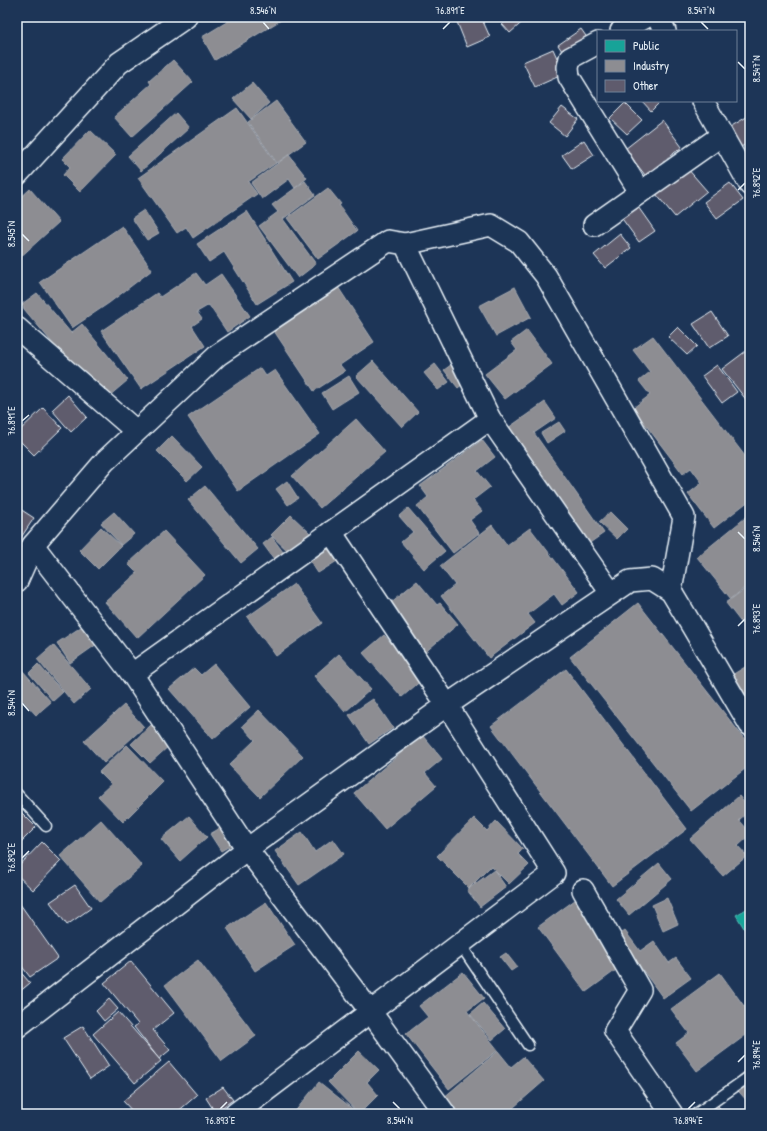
<svg xmlns="http://www.w3.org/2000/svg" width="767" height="1131" viewBox="0 0 767 1131" font-family="'Patrick Hand',sans-serif">
<style>
.public{fill:#17a398;stroke:#56bab5}
.industry{fill:#8d8d92;stroke:#a8abb1}
.building{fill:#5f5b6d;stroke:#e8f1f8}
.lines{fill:none;stroke-linecap:round;stroke-linejoin:round}
.service-casing{stroke:#e8f1f8;stroke-width:13}
.minor-casing{stroke:#e8f1f8;stroke-width:24}
.service{stroke:#1d3557;stroke-width:10}
.minor{stroke:#1d3557;stroke-width:21}
.ticks{fill:none;stroke:#e8f1f8;stroke-width:1.5}
.neatline{fill:none;stroke:#e8f1f8;stroke-width:1.5}
.ticks-label{font-size:10px;text-anchor:middle;fill:#e8f1f8}
</style>
<rect width="100%" height="100%" fill="#1d3557"/>
<filter id="ink" filterUnits="userSpaceOnUse"><feTurbulence type="fractalNoise" baseFrequency=".025" numOctaves="2"/><feDisplacementMap in="SourceGraphic" scale="8" xChannelSelector="R" yChannelSelector="G"/><feConvolveMatrix kernelMatrix="1 2 1 2 8 2 1 2 1" color-interpolation-filters="sRGB"/></filter>
<g filter="url(#ink)">
<!-- public -->
<path class="public" d="M750,907V938L736,915Z"/>
<!-- industry -->
<g class="industry">
<path d="M235,17H286L215,60L202,37Z"/>
<path d="M173,60L193,82L132,137L114,117L151,84L149,81Z"/>
<path d="M252,83L269,103L251,119L233,99Z"/>
<path d="M276,101L306,142L277,163L248,122Z"/>
<path d="M237,108L276,163L248,182L257,194L193,238L186,227L177,233L138,178Z"/>
<path d="M176,113L189,128L141,171L128,156Z"/>
<path d="M90,130L116,155L80,192L63,175L70,167L62,159Z"/>
<path d="M289,155L307,178L295,188L289,179L262,199L251,183Z"/>
<path d="M305,181L315,195L283,219L316,264L298,278L259,226L278,212L272,205Z"/>
<path d="M328,188L341,204L339,205L357,231L318,259L287,218Z"/>
<path d="M30,189L59,222L17,260V201Z"/>
<path d="M144,210L159,233L147,240L132,218Z"/>
<path d="M247,211L292,282L257,304L224,252L209,262L197,244Z"/>
<path d="M122,226L152,270L109,303L72,328L40,282Z"/>
<path d="M196,273L205,285L221,274L250,316L227,332L209,305L197,312L202,319L192,326L205,346L141,389L101,331L157,293L160,297Z"/>
<path d="M338,287L374,342L340,365L345,371L314,391L274,331Z"/>
<path d="M515,287L531,317L496,336L479,306Z"/>
<path d="M37,293L71,333L82,324L128,380L102,402L24,309L22,304Z"/>
<path d="M527,330L552,364L505,399L485,374L517,350L511,342Z"/>
<path d="M653,336L748,460L750,458V500L714,528L688,494L702,483L691,468L683,474L633,408L650,395L639,381L650,372L633,350Z"/>
<path d="M373,361L418,412L402,427L356,376Z"/>
<path d="M455,362L469,379L458,388L444,370Z"/>
<path d="M435,364L449,382L438,390L424,373Z"/>
<path d="M260,368L266,376L275,370L320,434L238,491L188,417Z"/>
<path d="M349,376L359,392L332,409L322,393Z"/>
<path d="M545,402L556,418L534,433L604,533L581,549L501,433Z"/>
<path d="M356,419L385,452L320,508L292,476Z"/>
<path d="M559,422L565,431L547,443L541,433Z"/>
<path d="M172,436L202,467L187,481L157,451Z"/>
<path d="M482,440L495,457L477,471L490,487L473,500L482,511L470,520L479,533L453,553L417,506L428,497L420,486Z"/>
<path d="M287,481L298,498L288,505L276,489Z"/>
<path d="M205,486L258,549L241,563L188,500Z"/>
<path d="M408,508L445,551L424,569L401,542L413,532L399,516Z"/>
<path d="M114,512L134,534L121,545L101,523Z"/>
<path d="M610,512L627,529L617,539L599,522Z"/>
<path d="M750,514V583L731,599L697,557Z"/>
<path d="M291,515L310,533L290,553L271,535Z"/>
<path d="M492,525L507,545L530,528L579,592L562,605L554,594L528,614L535,623L489,658L441,596L455,585L440,566Z"/>
<path d="M101,527L121,546L98,569L79,550Z"/>
<path d="M164,531L205,575L137,638L105,602L137,573L128,564Z"/>
<path d="M272,537L283,552L274,559L263,544Z"/>
<path d="M328,549L337,561L318,573L310,561Z"/>
<path d="M417,581L437,605L440,603L458,624L423,654L384,608Z"/>
<path d="M294,584L322,623L276,656L247,617Z"/>
<path d="M750,585V634L726,603Z"/>
<path d="M638,603L750,746V765L691,811L570,657Z"/>
<path d="M84,625L97,644L70,663L57,643Z"/>
<path d="M384,635L423,679L402,697L363,653Z"/>
<path d="M53,645L91,689L74,704L37,659Z"/>
<path d="M339,654L371,689L345,712L314,676Z"/>
<path d="M38,664L63,692L53,701L29,673Z"/>
<path d="M214,664L250,707L213,739L169,689L194,668L201,675Z"/>
<path d="M750,664V704L732,675Z"/>
<path d="M21,669L51,702L36,715L17,694V672Z"/>
<path d="M566,669L687,829L612,886L491,726Z"/>
<path d="M373,699L393,728L369,744L349,715Z"/>
<path d="M124,705L144,727L104,763L84,741Z"/>
<path d="M259,710L303,756L260,797L229,765L255,740L242,726Z"/>
<path d="M151,725L170,745L150,763L131,744Z"/>
<path d="M422,735L442,759L425,773L436,786L385,829L354,793Z"/>
<path d="M127,745L163,782L123,822L98,796L111,784L99,772Z"/>
<path d="M739,796L750,810L739,820L750,832V835L738,846L747,856L723,876L690,839Z"/>
<path d="M189,816L207,837L180,861L161,839Z"/>
<path d="M474,818L487,831L496,821L523,849L518,854L529,865L509,884L491,866L469,888L437,856Z"/>
<path d="M101,820L142,866L100,902L60,856Z"/>
<path d="M222,827L233,844L221,851L210,834Z"/>
<path d="M302,832L315,852L333,839L344,854L299,885L275,851Z"/>
<path d="M659,863L672,879L629,915L616,899Z"/>
<path d="M494,870L506,887L480,907L467,890Z"/>
<path d="M579,897L627,962L586,992L538,927Z"/>
<path d="M667,898L678,924L663,931L652,905Z"/>
<path d="M266,902L295,945L255,971L227,928Z"/>
<path d="M625,931L640,951L654,941L669,963L676,958L691,978L663,998L618,936Z"/>
<path d="M506,953L517,967L511,971L500,957Z"/>
<path d="M198,960L256,1036L222,1061L165,985Z"/>
<path d="M463,972L484,998L467,1011L498,1050L449,1089L406,1034L428,1017L419,1006Z"/>
<path d="M720,973L744,1006L750,1002V1032L697,1071L676,1043L689,1033L671,1009Z"/>
<path d="M483,1003L505,1029L492,1040L470,1014Z"/>
<path d="M359,1051L379,1070L367,1082L378,1095L359,1114L328,1082Z"/>
<path d="M498,1051L511,1067L523,1057L544,1081L506,1114H455L442,1099Z"/>
<path d="M750,1067V1102L749,1103L731,1083Z"/>
<path d="M319,1082L359,1114H293Z"/>
</g>
<!-- building -->
<g class="building">
<path d="M469,17H481L490,37L467,47L457,22Z"/>
<path d="M511,17H528L510,33L502,24Z"/>
<path d="M660,17H682L666,26Z"/>
<path d="M581,29L593,46L570,63L558,45Z"/>
<path d="M553,49L564,74L535,87L523,62Z"/>
<path d="M642,101H661L651,111Z"/>
<path d="M625,103L642,120L627,134L610,118Z"/>
<path d="M562,107L578,119L565,136L549,123Z"/>
<path d="M750,115V142L741,147L730,127Z"/>
<path d="M662,120L682,147L645,175L625,149Z"/>
<path d="M584,140L594,155L572,169L562,155Z"/>
<path d="M687,168L707,191L675,217L656,194Z"/>
<path d="M730,183L743,200L717,219L704,202Z"/>
<path d="M636,204L655,231L639,242L620,216Z"/>
<path d="M620,234L631,248L605,268L594,255Z"/>
<path d="M712,312L728,336L709,348L693,324Z"/>
<path d="M678,327L697,346L687,355L668,337Z"/>
<path d="M750,348V401L748,402L722,369Z"/>
<path d="M717,365L737,392L722,403L702,376Z"/>
<path d="M68,395L87,417L71,432L52,410Z"/>
<path d="M43,408L62,428L34,455L17,438V433Z"/>
<path d="M17,507L34,518L20,539L17,537Z"/>
<path d="M17,808L36,827L17,846Z"/>
<path d="M42,842L61,861L33,890L17,875V868Z"/>
<path d="M75,885L91,908L67,925L50,902Z"/>
<path d="M20,904L58,958L30,977L17,960V906Z"/>
<path d="M131,961L174,1013L153,1030L170,1050L159,1059L134,1027L138,1024L104,983Z"/>
<path d="M17,968L30,983L18,993L17,992Z"/>
<path d="M109,999L118,1009L104,1021L96,1011Z"/>
<path d="M118,1012L161,1061L135,1083L93,1034Z"/>
<path d="M83,1026L109,1066L90,1079L63,1038Z"/>
<path d="M169,1062L197,1095L175,1114H135L123,1101Z"/>
<path d="M223,1087L233,1100L215,1112L206,1098Z"/>
<path d="M716,1104L726,1114H705Z"/>
</g>
<g class="lines">
<!-- service casing -->
<g class="service-casing">
<g id="service">
<path d="M17,794L46,826"/>
<path d="M460,944L528,1045"/>
<path d="M696,1114L750,1076"/>
</g>
</g>
<!-- minor casing -->
<g class="minor-casing">
<g id="minor">
<path d="M657,17L665,31"/>
<path d="M621,31L646,17"/>
<path d="M598,43L570,58L568,67L569,77L640,192"/>
<path d="M703,101L750,185"/>
<path d="M17,175L119,63L186,17"/>
<path d="M594,225L722,135"/>
<path d="M405,244L491,225L519,242L546,276L684,517L671,591"/>
<path d="M17,328L136,431"/>
<path d="M331,532L447,705L630,581L652,579L671,591L692,626L750,725"/>
<path d="M33,545L132,674L247,849L370,1011L445,1114"/>
<path d="M17,581L33,545L105,461L218,355L388,241L405,244L490,419L611,593"/>
<path d="M132,674L490,419"/>
<path d="M583,890L640,990L615,1031L672,1114"/>
<path d="M17,1027L247,849L447,705L554,873L235,1114"/>
</g>
</g>
<!-- service -->
<use href="#service" class="service"/>
<!-- minor -->
<use href="#minor" class="minor"/>
</g>
</g>
<!-- ticks -->
<path class="ticks" d="M263,22L269,29M701,22L708,29M443,29L450,22M738,62L745,69M738,190L745,183M22,234L29,241M22,421L29,415M738,532L745,539M738,626L745,619M22,703L29,711M22,858L29,851M738,1062L745,1055M393,1102L400,1109M220,1109L227,1102M688,1109L695,1102"/>
<!-- margin -->
<rect width="767" height="1131" fill="none" stroke="#1d3557" stroke-width="44"/>
<!-- legend -->
<rect x="597" y="30" width="140" height="72" fill="#1d3557" stroke="#6e8097"/>
<rect x="605" y="40" width="20" height="12" fill="#17a398" stroke="#6e8097"/>
<text x="633" y="50" font-size="12" fill="#e8f1f8">Public</text>
<rect x="605" y="60" width="20" height="12" fill="#8d8d92" stroke="#6e8097"/>
<text x="633" y="70" font-size="12" fill="#e8f1f8">Industry</text>
<rect x="605" y="80" width="20" height="12" fill="#5f5b6d" stroke="#6e8097"/>
<text x="633" y="90" font-size="12" fill="#e8f1f8">Other</text>
<rect x="22" y="22" width="723" height="1087" class="neatline"/>
<g class="ticks-label">
<text x="263" y="14">8.546°N</text>
<text x="450" y="14">76.891°E</text>
<text x="701" y="14">8.547°N</text>
<text transform="translate(756 69) rotate(-90)" y="4">8.547°N</text>
<text transform="translate(756 183) rotate(-90)" y="4">76.892°E</text>
<text transform="translate(11 234) rotate(-90)" y="4">8.545°N</text>
<text transform="translate(11 421) rotate(-90)" y="4">76.891°E</text>
<text transform="translate(756 539) rotate(-90)" y="4">8.546°N</text>
<text transform="translate(756 619) rotate(-90)" y="4">76.893°E</text>
<text transform="translate(11 703) rotate(-90)" y="4">8.544°N</text>
<text transform="translate(11 858) rotate(-90)" y="4">76.892°E</text>
<text transform="translate(756 1055) rotate(-90)" y="4">76.894°E</text>
<text x="220" y="1124">76.893°E</text>
<text x="400" y="1124">8.544°N</text>
<text x="688" y="1124">76.894°E</text>
</g>
</svg>
